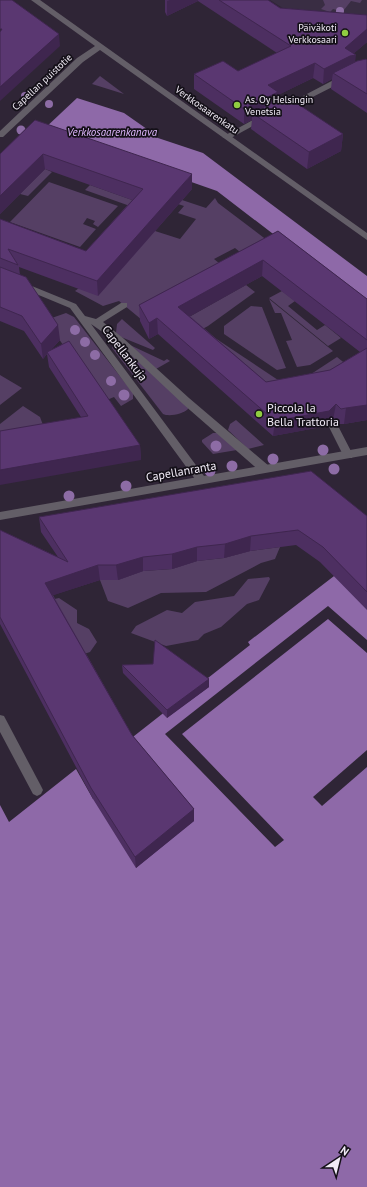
<svg xmlns="http://www.w3.org/2000/svg" width="367" height="1187" viewBox="0 0 367 1187" font-family="'PT Sans',sans-serif">
<style>
.built{fill:#392d43}
.green{fill:#553f64}
.water{fill:#8e69a8}
.pier{fill:#2f2536}
.lines{fill:none;stroke-linecap:round;stroke-linejoin:round}
.service{fill:#635e67;fill-rule:evenodd}
.pedestrian{fill:#635e67;fill-rule:evenodd}
.minor{fill:#635e67;fill-rule:evenodd}
.tree{fill:#8d6ca5}
.wall{fill:#4d2f61;fill-rule:evenodd}
.shaded-wall{fill:#3f264f}
.building{fill:#5a3771;stroke:#3f264f}
.poi-dot{fill:#90cd41;stroke:#141018;stroke-width:1.5}
.labels{text-anchor:middle;dominant-baseline:central;stroke-width:3.5;stroke-linejoin:round;paint-order:stroke}
.far-poi-label{font-size:10px;fill:#f1ebf6;stroke:#141018;text-anchor:end}
.far-street-label{font-size:10px;fill:#f1ebf6;stroke:#141018}
.far-water-label{font-size:11px;font-style:italic;fill:#dfb7fe;stroke:#141018}
.street-label{font-size:12px;fill:#f1ebf6;stroke:#141018}
.poi-label{font-size:12px;fill:#f1ebf6;stroke:#141018;text-anchor:start}
</style>
<rect width="100%" height="100%" fill="#2f2536"/>
<!-- built -->
<path class="built" d="M270,0H367V42L354,53Z"/>
<!-- green -->
<g class="green">
<path d="M323,0H362L360,3L351,1L340,15L334,14L337,10L333,9L330,12L321,9L325,5Z"/>
<path d="M100,76L124,94L92,84Z"/>
<path d="M45,169L52,172L28,196L20,194Z"/>
<path d="M49,182L118,206L98,227L93,224L95,221L87,218L83,224L96,229L80,247L10,222Z"/>
<path d="M90,185L163,211L158,216L85,190Z"/>
<path d="M215,198L218,203L276,247L251,261L235,248L214,259L230,272L142,320L119,301L103,306L75,291L155,231L180,239L196,219L178,213L184,206L178,204L182,200L206,208Z"/>
<path d="M246,285L255,292L208,326L186,338L173,326Z"/>
<path d="M282,291L295,301L288,306L317,330L325,325L341,338L328,346L269,298Z"/>
<path d="M269,299L333,351L310,365L297,367L286,341L292,340L281,313H275Z"/>
<path d="M251,306L262,307L286,368L277,370L224,334V326Z"/>
<path d="M66,313L74,317L133,393V399L121,406L114,397L102,402L46,320Z"/>
<path d="M122,319L123,320L155,348L153,350L121,337L116,333L117,324Z"/>
<path d="M209,334L281,382L265,397Z"/>
<path d="M117,342L188,407V409C183,414 169,417 163,414L112,348L114,343Z"/>
<path d="M130,345L164,361L167,359L170,361L156,369Z"/>
<path d="M337,357L353,370L302,380Z"/>
<path d="M0,375L22,388L0,405Z"/>
<path d="M23,406L40,417L43,425L0,433V424Z"/>
<path d="M236,420L264,445L248,449L228,430L230,424Z"/>
<path d="M213,433H217L237,450L213,454L202,442V440Z"/>
<path d="M280,547L275,559L261,563L206,592L161,593L128,608L108,601L100,580H118L143,571L172,569L197,561L224,558L250,551Z"/>
<path d="M269,577L270,579L259,600L247,604L221,627L204,634L198,640L166,646L131,633L136,626L167,610L182,613L195,602L234,596L248,579Z"/>
<path d="M59,598L77,610V623L89,629L97,642L90,652L81,655L50,600Z"/>
</g>
<!-- water -->
<g class="water">
<path d="M77,98L124,113L154,134L152,136L203,153L367,276V306L217,191L43,130Z"/>
<path d="M338,573L367,602V1187H0V805L9,822L76,769L93,799L129,740L250,645L248,642Z"/>
</g>
<!-- pier -->
<g class="pier">
<path d="M328,606L367,640V653L328,619L182,734L284,840L275,847L165,734Z"/>
<path d="M367,750V767L322,806L313,797Z"/>
</g>
<g class="lines">
<!-- service -->
<g class="service">
<path d="M367,69V73L354,76L285,111L278,109L349,72Z"/>
<path d="M262,115L269,117L229,139L222,137Z"/>
<path d="M333,421L336,422L353,455L352,458H344L343,455L328,425Z"/>
</g>
<!-- pedestrian -->
<g class="pedestrian">
<path d="M0,273L76,304L85,316L96,319L121,303H127V307L103,322L123,338L189,398L269,466L270,469L269,472H261L183,404L117,342L91,324L207,480L202,484L198,483L70,308L0,279Z"/>
<path d="M0,715L4,716L41,786L43,790L41,794L37,796L33,794L0,732Z"/>
</g>
<!-- minor -->
<g class="minor">
<path d="M31,0H40L367,233V240L100,50L83,62L3,137H0V131L77,58L95,46Z"/>
<path d="M367,447V455L0,520V512Z"/>
</g>
</g>
<!-- trees -->
<g class="tree">
<circle cx="340" cy="11" r="4"/>
<circle cx="25" cy="96" r="4"/>
<circle cx="49" cy="104" r="4"/>
<circle cx="21" cy="130" r="4.5"/>
<circle cx="75" cy="330" r="5"/>
<circle cx="85" cy="342" r="5"/>
<circle cx="95" cy="355" r="5"/>
<circle cx="111" cy="381" r="5"/>
<circle cx="124" cy="395" r="5.5"/>
<circle cx="216" cy="446" r="5.5"/>
<circle cx="323" cy="450" r="5.5"/>
<circle cx="273" cy="459" r="5.5"/>
<circle cx="232" cy="466" r="5.5"/>
<circle cx="334" cy="469" r="5.5"/>
<circle cx="210" cy="471" r="5.5"/>
<circle cx="126" cy="486" r="5.5"/>
<circle cx="69" cy="496" r="5.5"/>
</g>
<!-- wall -->
<g class="wall">
<path d="M165,0H268L280,8L367,15V42L354,53L355,62L367,60V113L331,89L332,79L323,84L313,78L278,95L277,100L343,134L341,151L307,169L251,129L252,120L244,124L194,89V74L238,71L277,53L198,1L167,16L165,12Z"/>
<path d="M35,120L192,189L98,296L19,267L20,275L60,340L50,351L140,445L141,460L81,417L49,367L47,354L43,359L24,331L0,321V219L86,251L132,200L45,169L0,214V154Z"/>
<path d="M278,231L367,299V420L344,424H339L333,420L327,426L273,436L158,334L149,339L140,321L139,305ZM262,276L360,352L330,370L266,382L190,316Z"/>
<path d="M367,516V610L320,562L296,545L250,551L224,558L197,561L172,569L143,571L118,580H100L53,595L132,735L194,809V821L136,868L93,799L0,624V530L58,557L41,532L39,517Z"/>
<path d="M122,665L209,679V687L167,718L123,673Z"/>
</g>
<!-- shaded-wall -->
<g class="shaded-wall">
<path d="M170,0H198V1L167,16V1Z"/>
<path d="M367,29V42L351,56L356,55L354,70L333,73L332,79L323,84L324,69L345,48Z"/>
<path d="M59,34L60,46L0,101V87Z"/>
<path d="M315,63L313,78L278,95L277,107L252,113V120L244,124V109L268,85Z"/>
<path d="M343,134L341,151L307,169L309,152Z"/>
<path d="M43,154L45,169L0,214V196Z"/>
<path d="M192,174V189L98,296L97,281Z"/>
<path d="M263,260L262,276L178,323V307Z"/>
<path d="M157,318L158,334L149,339V323Z"/>
<path d="M58,325L60,340L47,354V352V354L43,359L41,344Z"/>
<path d="M336,404L333,420L327,426L273,436L275,421Z"/>
<path d="M367,405V420L344,424L346,408Z"/>
<path d="M140,445L141,460L0,485V470Z"/>
<path d="M251,536L250,551L224,558L225,544Z"/>
<path d="M197,547V561L172,569V554Z"/>
<path d="M143,557V571L118,580L116,565Z"/>
<path d="M98,565L100,580L48,597L45,583Z"/>
<path d="M209,679V687L167,718V710Z"/>
<path d="M194,809V821L136,868L135,857Z"/>
</g>
<!-- building -->
<g class="building">
<path d="M0,0H12L59,34L0,87V32L2,29H0Z"/>
<path d="M219,0H268L280,8L367,15V29L345,48L356,55L350,56L324,69L315,63L268,85L278,92L244,109L194,74L223,61L238,71L291,46Z"/>
<path d="M366,59L367,60V94L333,73L357,61Z"/>
<path d="M286,96L343,134L309,152L252,113Z"/>
<path d="M35,120L192,174L97,281L8,249L18,265L0,258V219L86,251L143,189L43,154L0,196V154Z"/>
<path d="M278,231L367,299V340L263,260L178,307L266,382L330,370L367,348V405L346,408L341,409L336,404L329,411L275,421L157,318L149,323L139,305Z"/>
<path d="M0,267L26,277L58,325L41,344L22,316L0,307Z"/>
<path d="M69,341L140,445L0,470V431L88,416L47,352Z"/>
<path d="M311,471L367,516V592L323,547L298,530L251,536L225,544L197,547L172,554L143,557L116,565H98L45,583L132,735L194,809L135,857L91,788L0,617V530L68,562L39,517Z"/>
<path d="M155,640L209,679L167,710L122,665L153,664Z"/>
</g>
<!-- markers -->
<g class="poi-dot">
<circle cx="345" cy="33" r="4"/>
<circle cx="237" cy="105" r="4"/>
<circle cx="259" cy="414" r="4"/>
</g>
<g class="labels">
<!-- far-poi labels -->
<g class="far-poi-label">
<text x="337" y="27">Päiväkoti<tspan x="337" dy="12">Verkkosaari</tspan></text>
<text x="245" y="99" text-anchor="start">As. Oy Helsingin<tspan x="245" dy="12">Venetsia</tspan></text>
</g>
<!-- far-street labels -->
<g class="far-street-label">
<text transform="translate(42 82) rotate(-43)">Capellan puistotie</text>
<text transform="translate(207 110) rotate(35)">Verkkosaarenkatu</text>
</g>
<!-- far-water labels -->
<g class="far-water-label">
<text x="112" y="132">Verkkosaarenkanava</text>
</g>
<!-- street labels -->
<g class="street-label">
<text transform="translate(125 353) rotate(53)">Capellankuja</text>
<text transform="translate(181 471) rotate(-10)">Capellanranta</text>
</g>
<!-- poi labels -->
<g class="poi-label">
<text x="267" y="407">Piccola la<tspan x="267" dy="14">Bella Trattoria</tspan></text>
</g>
</g>
<!-- north arrow -->
<g transform="translate(339 1159) rotate(35)" stroke="#141018" stroke-width="3" paint-order="stroke">
<path d="M0-3L7 15L0 10L-7 15Z" fill="#f1ebf6"/>
<text y="-6" font-size="11" font-weight="bold" text-anchor="middle" fill="#f1ebf6">N</text>
</g>
</svg>
